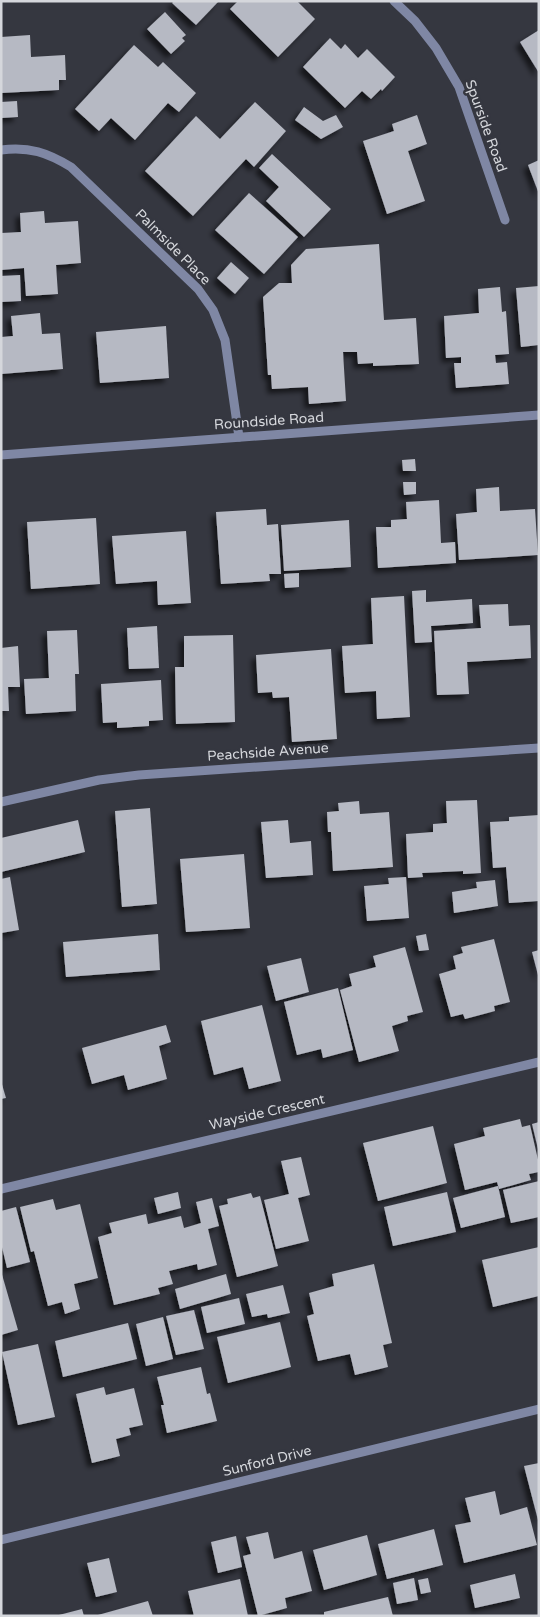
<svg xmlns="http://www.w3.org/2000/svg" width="540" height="1617" viewBox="0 0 540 1617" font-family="'Varela Round',sans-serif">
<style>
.building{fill:#b6b9c3;filter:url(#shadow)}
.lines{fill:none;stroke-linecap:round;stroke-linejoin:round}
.minor{stroke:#7f87a4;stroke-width:9}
.labels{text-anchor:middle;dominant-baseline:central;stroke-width:5;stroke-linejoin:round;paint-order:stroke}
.street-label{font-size:14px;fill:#d5d7dc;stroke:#353740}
</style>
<defs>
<filter id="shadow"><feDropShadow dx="-4.5" dy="4.5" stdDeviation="2.5" flood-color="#0009"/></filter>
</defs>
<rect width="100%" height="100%" fill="#353740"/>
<!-- building -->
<g class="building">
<path d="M174,1H219L196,25L172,3Z"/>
<path d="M238,1H297L315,19L278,57L230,9Z"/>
<path d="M165,12L186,35L182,38L185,41L171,54L147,29Z"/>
<path d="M539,30V73L520,42Z"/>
<path d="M30,35L31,57L65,55L66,80H59V90L1,93V37Z"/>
<path d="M330,38L341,49L345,44L358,58L367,49L395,77L382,91L381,89L371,99L362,91L345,108L303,67Z"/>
<path d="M134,45L158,67L163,62L196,93L179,112L168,103L135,140L111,118L99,131L75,109Z"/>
<path d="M17,101L18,117L1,118V102Z"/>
<path d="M255,102L286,131L254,167L246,159L193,216L145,171L196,116L220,139Z"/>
<path d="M304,107L323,121L336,115L343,127L321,139L295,120Z"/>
<path d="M417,115L427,144L408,151L425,201L387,214L363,141L394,131L392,124Z"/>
<path d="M272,154L331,209L304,237L266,201L279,187L259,168Z"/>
<path d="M539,160V194L528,165Z"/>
<path d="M249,193L298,237L264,274L215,230Z"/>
<path d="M44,211L45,223L78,221L81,263L56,265L58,294L26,296L24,268L1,270V233L21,232L20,213Z"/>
<path d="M379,244L384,320L416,318L419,364L373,366V363L358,364L357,352H343L346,401L309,404L308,387L272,389L271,375H268L263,297L279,283H292L291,265L306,249Z"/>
<path d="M231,262L249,278L235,294L217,278Z"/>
<path d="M20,275L21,301L1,302V276Z"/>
<path d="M539,286V345L521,347L516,288Z"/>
<path d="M500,287L502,312L506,311L509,354L495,355L496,363L507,362L509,384L456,388L454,363H461V357L446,358L444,316L479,313L478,289Z"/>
<path d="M40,313L42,334L60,333L63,369L1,374V337L13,336L11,316Z"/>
<path d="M166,326L169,378L100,383L96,332Z"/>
<path d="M415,459L416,471H403L402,460Z"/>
<path d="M403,482H416V494L404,495Z"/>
<path d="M499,487L500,511L535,509L538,555L459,560L456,514L477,512L476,489Z"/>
<path d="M439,500L441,543L455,542L456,563L378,568L376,527H391V520L407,519L406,502Z"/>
<path d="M266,509L267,525L278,524L281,574H269L270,581L221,584L216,512Z"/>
<path d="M96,518L100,584L31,589L27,522Z"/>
<path d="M349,520L351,567L284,571L281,525Z"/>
<path d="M186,531L191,603L158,605L157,581L116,584L112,536Z"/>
<path d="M299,573V587L285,588L284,574Z"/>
<path d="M426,590V602L472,599L473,623L431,626L432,642L415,643L412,591Z"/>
<path d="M404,596L410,717L377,719L376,691L345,693L342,646L373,644L371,598Z"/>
<path d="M508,604L509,626L530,625L531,658L467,662L469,694L437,695L434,631L481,628L479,605Z"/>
<path d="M157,626L159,668L129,669L127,628Z"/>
<path d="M77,630L79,674H75L76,711L26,714L24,679L49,678L47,631Z"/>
<path d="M233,635L235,722L176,724L175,667H184V636Z"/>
<path d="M18,646L20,687H8L9,711H1V648Z"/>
<path d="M331,649L337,739L292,742L289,697L273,698L272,692L258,693L256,655Z"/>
<path d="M161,680L163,720L149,721V726L117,728V722L103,723L101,684Z"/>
<path d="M477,800L481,873L463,874V871L422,873L423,877L408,878L406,834L433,832V824L447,823L446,801Z"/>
<path d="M359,801L360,814L389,812L393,867L333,871L331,832H328L327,812L339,811L338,803Z"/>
<path d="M150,808L157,904L122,907L115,811Z"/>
<path d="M539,815V901L509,903L506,867L493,868L490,822L509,821V817Z"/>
<path d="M78,820L85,852L1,872V838Z"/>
<path d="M288,820L290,843L311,841L313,875L266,878L261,822Z"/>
<path d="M244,854L250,928L186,932L180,859Z"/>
<path d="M10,877L19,930L1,933V879Z"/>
<path d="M406,877L409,918L367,921L364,886L389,884L388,878Z"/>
<path d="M495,880L498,906L454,913L452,892L477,888L476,882Z"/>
<path d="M158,934L160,970L66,977L63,942Z"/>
<path d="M426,934L429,950L419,951L416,936Z"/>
<path d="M494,939L510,1002L494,1006L495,1011L465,1019L463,1014L451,1017L439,974L456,969L453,956L463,953L461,947Z"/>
<path d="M405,947L423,1012L407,1016L408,1021L392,1026L399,1051L359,1062L340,990L352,986L349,974L376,967L373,956Z"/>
<path d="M539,950V975H538L532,952Z"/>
<path d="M301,958L309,992L276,1001L267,966Z"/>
<path d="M338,988L353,1050L323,1058L321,1049L297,1055L284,1002Z"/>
<path d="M262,1005L281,1081L249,1089L243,1067L214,1075L201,1021Z"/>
<path d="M166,1025L171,1042L159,1046L167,1079L128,1090L124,1075L92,1084L82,1048Z"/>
<path d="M1,1081L6,1098L1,1099Z"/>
<path d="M520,1119L522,1127L530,1125L539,1164V1172L529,1174L531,1180L499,1189L497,1182L465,1190L454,1144L485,1136L483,1128Z"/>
<path d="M539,1122V1149H538L532,1124Z"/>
<path d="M433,1126L447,1183L378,1201L363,1143Z"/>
<path d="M301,1157L310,1195L298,1198L309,1241L276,1249L264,1200L289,1194L281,1161Z"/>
<path d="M539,1181V1217L511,1223L503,1190Z"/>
<path d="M498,1186L505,1217L461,1228L453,1198Z"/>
<path d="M178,1192L181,1208L158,1214L154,1198Z"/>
<path d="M447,1192L456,1232L393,1246L384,1207Z"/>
<path d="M251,1193L253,1198L260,1196L278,1266L237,1277L219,1206L228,1204L227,1199Z"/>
<path d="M212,1198L219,1226L208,1229L217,1265L198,1270L197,1264L169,1271L173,1284L158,1288L160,1294L114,1305L98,1237L112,1233L109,1223L146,1214L148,1224L181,1216L184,1228L201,1223L196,1202Z"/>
<path d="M53,1199L56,1210L80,1204L98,1278L74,1284L80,1309L65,1314L62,1302L48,1306L34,1251L31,1252L20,1207Z"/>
<path d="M16,1207L30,1262L7,1268L1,1243V1211Z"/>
<path d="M539,1247V1296L493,1307L482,1260Z"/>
<path d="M374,1264L392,1343L383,1345L388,1367L355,1375L350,1354L318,1361L307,1316L314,1314L309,1293L334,1286L332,1274Z"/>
<path d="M1,1271L18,1330L1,1335Z"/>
<path d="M226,1274L231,1294L180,1309L175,1289Z"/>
<path d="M283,1285L290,1313L268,1318L267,1314L252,1317L246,1294Z"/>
<path d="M239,1298L245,1324L207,1333L201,1307Z"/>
<path d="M194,1310L204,1349L176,1355L166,1316Z"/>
<path d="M163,1317L173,1359L146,1366L136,1324Z"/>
<path d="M280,1322L291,1367L228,1383L217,1337Z"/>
<path d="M128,1323L137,1359L63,1377L55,1341Z"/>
<path d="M38,1344L55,1417L18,1425L2,1352Z"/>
<path d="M201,1367L207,1394L210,1393L217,1421L167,1433L161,1405H164L157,1377Z"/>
<path d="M104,1387L106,1395L134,1388L143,1425L129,1428L131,1435L116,1439L120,1456L92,1463L76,1394Z"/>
<path d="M539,1463V1519L538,1520L524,1466Z"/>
<path d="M495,1491L500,1515L527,1507L537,1545L464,1563L455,1525L471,1522L465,1498Z"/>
<path d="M434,1529L443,1565L387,1579L378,1544Z"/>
<path d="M268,1532L274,1559L302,1551L312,1591L285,1598L287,1608L258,1616L243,1556L251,1554L246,1537Z"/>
<path d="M367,1535L377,1575L324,1590L313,1550Z"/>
<path d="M236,1536L242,1567L218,1573L211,1542Z"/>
<path d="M109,1558L117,1592L96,1597L87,1563Z"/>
<path d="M515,1574L520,1598L475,1608L470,1585Z"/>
<path d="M414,1578L418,1600L397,1604L393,1583Z"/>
<path d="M428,1578L431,1592L421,1594L418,1580Z"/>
<path d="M240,1579L248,1616H194L188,1591Z"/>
<path d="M388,1597L393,1616H324V1612Z"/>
<path d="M148,1601L153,1616H98V1615Z"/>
<path d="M82,1609L84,1616H59V1615Z"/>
</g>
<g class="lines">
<!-- minor -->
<g class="minor">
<path d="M394,1L415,21L436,48L459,87L505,220"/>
<path d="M1,150C29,146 48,153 71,167L198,289L213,310L225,340L239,437"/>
<path d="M1,455L539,415"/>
<path d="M1,802L99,780L139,775L539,748"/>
<path d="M1,1189L539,1062"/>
<path d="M1,1540L539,1409"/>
</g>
</g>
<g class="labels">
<!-- street labels -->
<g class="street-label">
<text transform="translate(486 126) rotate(70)">Spurside Road</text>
<text transform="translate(173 247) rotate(45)">Palmside Place</text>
<text transform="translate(269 421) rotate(-4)">Roundside Road</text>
<text transform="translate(268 752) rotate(-4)">Peachside Avenue</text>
<text transform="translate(267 1112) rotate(-13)">Wayside Crescent</text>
<text transform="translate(267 1461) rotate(-14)">Sunford Drive</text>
</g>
</g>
<!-- border -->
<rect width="540" height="1617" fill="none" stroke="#d5d7dc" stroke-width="5"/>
</svg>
